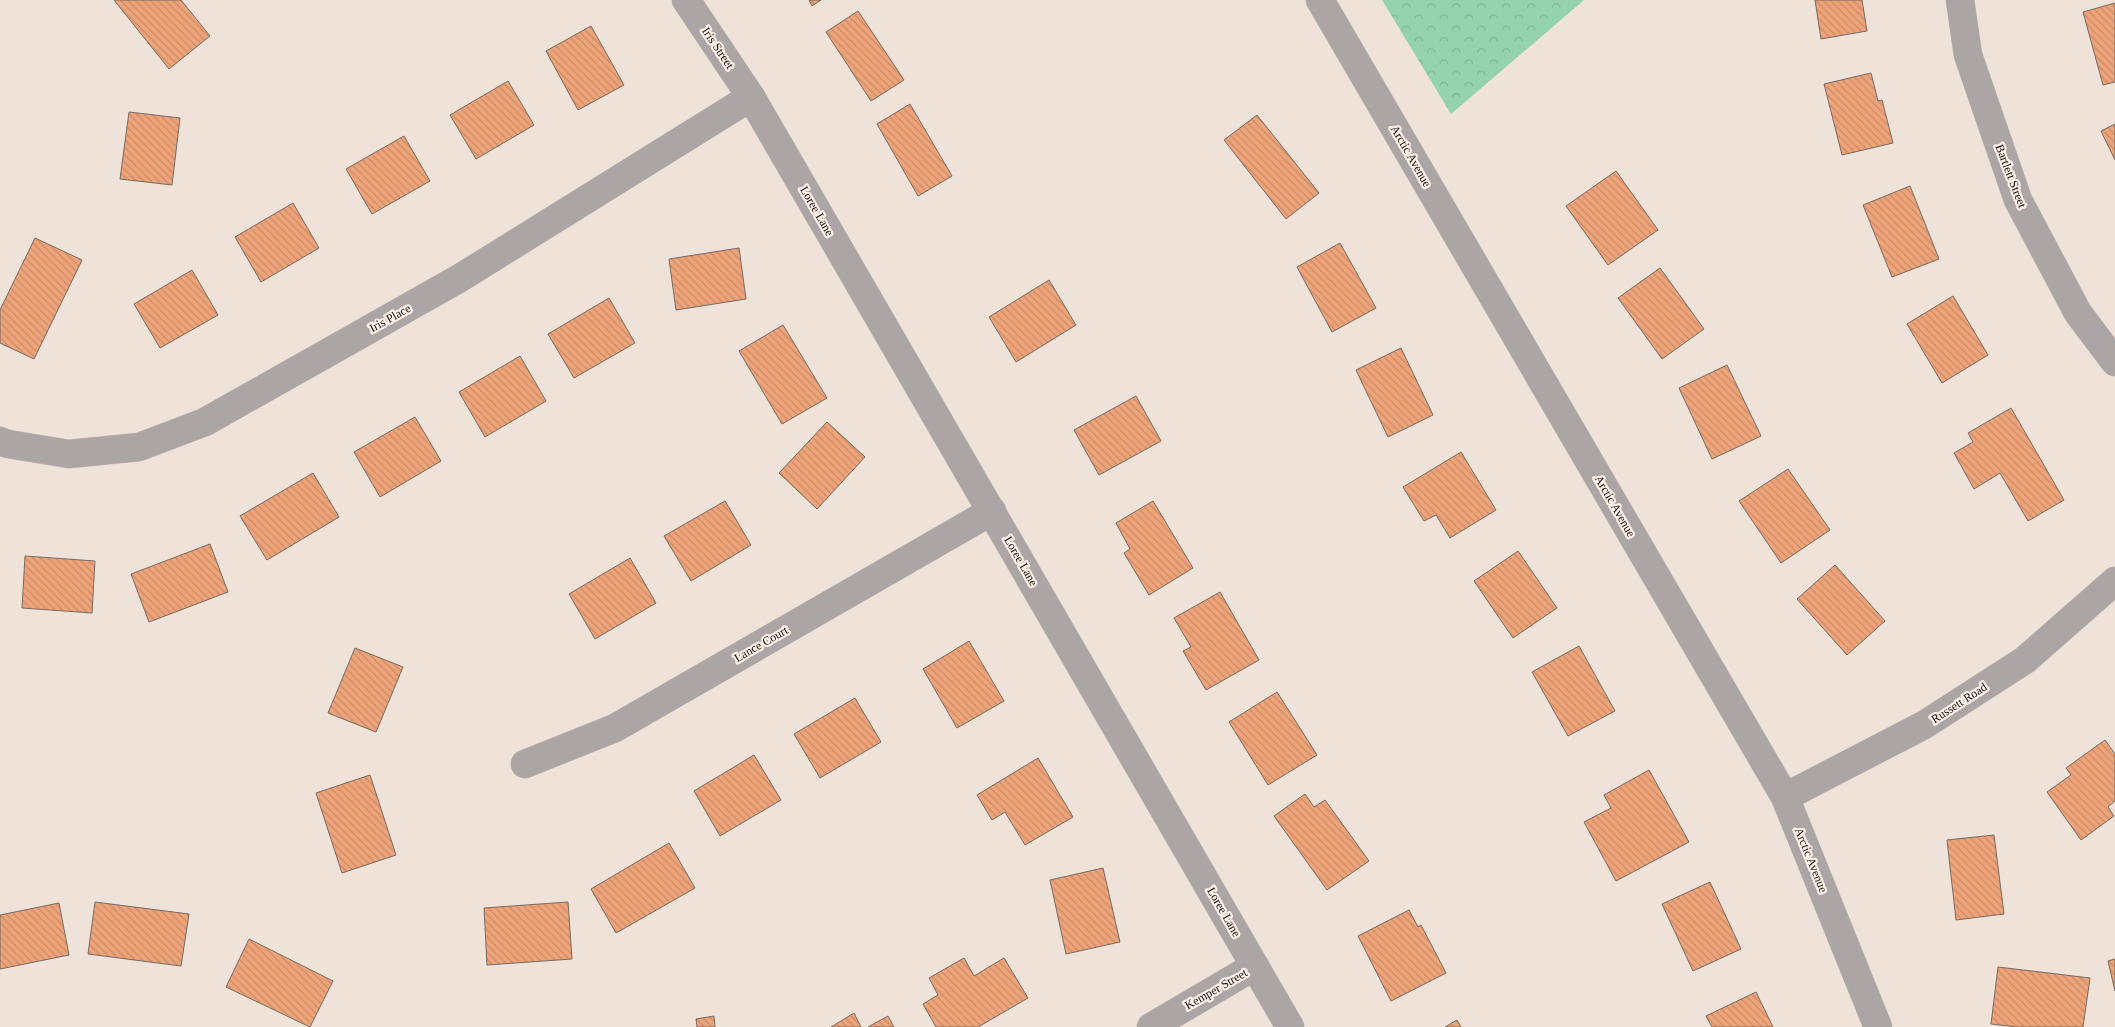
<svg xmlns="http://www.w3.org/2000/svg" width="2115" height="1027" viewBox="0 0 2115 1027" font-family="Georgia,serif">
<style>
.forest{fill:url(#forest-crowns)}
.building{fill:url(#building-back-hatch);stroke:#776b65}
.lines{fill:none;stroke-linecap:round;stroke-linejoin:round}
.minor-casing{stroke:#c8bcb4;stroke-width:29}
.tertiary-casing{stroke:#c8bcb4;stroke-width:29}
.minor{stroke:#aca5a5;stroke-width:28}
.tertiary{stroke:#aca5a5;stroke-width:28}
.labels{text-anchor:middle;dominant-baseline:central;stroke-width:4.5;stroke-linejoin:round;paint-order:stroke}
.street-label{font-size:12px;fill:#15110e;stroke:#fdefe7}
</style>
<defs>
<pattern id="forest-crowns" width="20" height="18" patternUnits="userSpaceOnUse" patternTransform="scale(1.25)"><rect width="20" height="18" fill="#95d3af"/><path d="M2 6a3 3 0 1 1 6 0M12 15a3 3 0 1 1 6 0" fill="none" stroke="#80b495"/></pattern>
<pattern id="building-back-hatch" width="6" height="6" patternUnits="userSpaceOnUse" patternTransform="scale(1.25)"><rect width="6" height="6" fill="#eea378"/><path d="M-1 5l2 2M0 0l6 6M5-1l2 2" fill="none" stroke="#cb8b67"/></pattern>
</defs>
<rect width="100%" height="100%" fill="#efe2d9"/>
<!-- forest -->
<path class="forest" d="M1382,0H1584L1451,114Z"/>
<!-- building -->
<g class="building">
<path d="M114,0H181L210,36L169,69Z"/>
<path d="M809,0H821L812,6Z"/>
<path d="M1815,0H1862L1867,31L1821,39Z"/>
<path d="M2115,3V82L2103,85L2083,12Z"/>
<path d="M858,11L904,80L871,101L826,32Z"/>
<path d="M591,26L624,85L578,110L546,51Z"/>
<path d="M1871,73L1878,101L1882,100L1893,143L1842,155L1824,84Z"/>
<path d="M508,81L534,125L476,159L450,115Z"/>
<path d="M910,104L952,176L918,196L877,124Z"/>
<path d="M129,112L180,118L172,185L120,179Z"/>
<path d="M1257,115L1319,193L1286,219L1224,140Z"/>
<path d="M2115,124V160L2101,131Z"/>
<path d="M404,136L430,181L372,214L346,169Z"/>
<path d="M1616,171L1658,230L1608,265L1566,206Z"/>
<path d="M1910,186L1939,259L1892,277L1863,205Z"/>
<path d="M293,203L319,248L261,282L235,237Z"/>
<path d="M35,238L82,260L34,359L0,343V310Z"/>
<path d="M1340,243L1376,308L1332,332L1297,267Z"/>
<path d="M739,248L746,299L676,310L669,259Z"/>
<path d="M1660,268L1704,329L1662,359L1618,298Z"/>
<path d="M192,270L218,315L160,348L134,304Z"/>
<path d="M1049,280L1076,325L1016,362L989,317Z"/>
<path d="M1953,296L1988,355L1942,383L1907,324Z"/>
<path d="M609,298L635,343L574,378L548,334Z"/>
<path d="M783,325L827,398L782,424L739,351Z"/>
<path d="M1401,348L1433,415L1388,437L1356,370Z"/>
<path d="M520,356L546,401L485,437L459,392Z"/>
<path d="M1727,365L1761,436L1712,459L1679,388Z"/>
<path d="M1136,396L1161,441L1099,475L1074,430Z"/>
<path d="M2011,408L2064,500L2028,521L2000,473L1974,489L1954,453L1973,442L1968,433Z"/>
<path d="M415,417L441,461L380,497L354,452Z"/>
<path d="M827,422L865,457L817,509L779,473Z"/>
<path d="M1461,452L1496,510L1450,538L1436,515L1424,521L1403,487Z"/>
<path d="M1788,469L1830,530L1781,563L1739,501Z"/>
<path d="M313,473L339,517L267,560L240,516Z"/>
<path d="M725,501L751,545L691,581L664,536Z"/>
<path d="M1153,501L1193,568L1149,595L1124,553L1130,549L1116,523Z"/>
<path d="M210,544L228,592L149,622L131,574Z"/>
<path d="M1518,551L1557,608L1513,638L1474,581Z"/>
<path d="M25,556L95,561L92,613L22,608Z"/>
<path d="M630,558L656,603L595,639L569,594Z"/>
<path d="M1835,565L1885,621L1847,655L1797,599Z"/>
<path d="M1220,592L1259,660L1206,690L1183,651L1191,647L1174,618Z"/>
<path d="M969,641L1004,701L957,728L923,669Z"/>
<path d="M1579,646L1615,711L1568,736L1532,672Z"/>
<path d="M355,648L403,667L376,732L328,713Z"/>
<path d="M1277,692L1317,755L1268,785L1229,722Z"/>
<path d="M855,698L881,742L820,778L794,734Z"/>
<path d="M2105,740L2115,754V801L2108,807L2114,816L2081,840L2047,792L2071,775L2066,768Z"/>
<path d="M754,755L781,800L720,836L694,791Z"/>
<path d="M1038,758L1073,817L1025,845L1005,812L992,820L977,795Z"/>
<path d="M1649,770L1689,842L1616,881L1584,822L1611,808L1604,795Z"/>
<path d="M370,775L396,855L342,873L316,793Z"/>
<path d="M1305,794L1314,807L1325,800L1369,861L1327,890L1274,816Z"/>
<path d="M1994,835L2004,914L1956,920L1947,840Z"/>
<path d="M669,843L695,888L616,933L591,889Z"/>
<path d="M1103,868L1120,942L1066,954L1050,880Z"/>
<path d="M1710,882L1741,949L1693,971L1662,904Z"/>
<path d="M95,902L189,914L181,966L88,954Z"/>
<path d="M568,902L572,959L487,965L484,908Z"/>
<path d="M59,903L69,955L0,969V915Z"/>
<path d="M1409,910L1418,927L1421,925L1446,973L1391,1001L1358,936Z"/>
<path d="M249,939L333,981L310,1027L226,987Z"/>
<path d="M964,958L974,976L1004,958L1028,998L978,1027H936L923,1004L938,995L929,978Z"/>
<path d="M2115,959V991L2108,961Z"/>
<path d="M1998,967L2090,978L2083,1027H2017L1991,1024Z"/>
<path d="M1756,992L1773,1027H1712L1706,1016Z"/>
<path d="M854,1013L861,1027H831Z"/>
<path d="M714,1016L715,1027H697L696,1019Z"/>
<path d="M888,1016L894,1027H868Z"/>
<path d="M1457,1020L1461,1027H1445Z"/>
</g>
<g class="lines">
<!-- minor casing -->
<g class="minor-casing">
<g id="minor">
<path d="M686,0L751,97L1290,1027"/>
<path d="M1960,0L1968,55L2018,200L2078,313L2115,362"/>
<path d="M0,441L8,444L69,454L139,447L205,422L460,278L751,97"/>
<path d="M525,764L615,728L992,511"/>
<path d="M1151,1027L1255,966"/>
</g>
</g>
<!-- tertiary casing -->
<g class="tertiary-casing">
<g id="tertiary">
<path d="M1320,0L1785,797L1878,1027"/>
<path d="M1785,797L1924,725L2025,660L2115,581"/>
</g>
</g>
<!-- minor -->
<use href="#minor" class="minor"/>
<!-- tertiary -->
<use href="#tertiary" class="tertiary"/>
</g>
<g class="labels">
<!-- street labels -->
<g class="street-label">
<text transform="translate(718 48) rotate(56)">Iris Street</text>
<text transform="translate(1411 156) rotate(60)">Arctic Avenue</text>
<text transform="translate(2011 176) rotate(69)">Bartlett Street</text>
<text transform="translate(817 211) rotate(60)">Loree Lane</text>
<text transform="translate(390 318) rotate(-29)">Iris Place</text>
<text transform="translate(1615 506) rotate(60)">Arctic Avenue</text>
<text transform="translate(1021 561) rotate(60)">Loree Lane</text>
<text transform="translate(761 644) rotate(-30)">Lance Court</text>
<text transform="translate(1959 703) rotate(-33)">Russett Road</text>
<text transform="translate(1811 860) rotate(68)">Arctic Avenue</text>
<text transform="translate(1224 912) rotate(60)">Loree Lane</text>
<text transform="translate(1216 989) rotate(-30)">Kemper Street</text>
</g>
</g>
</svg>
